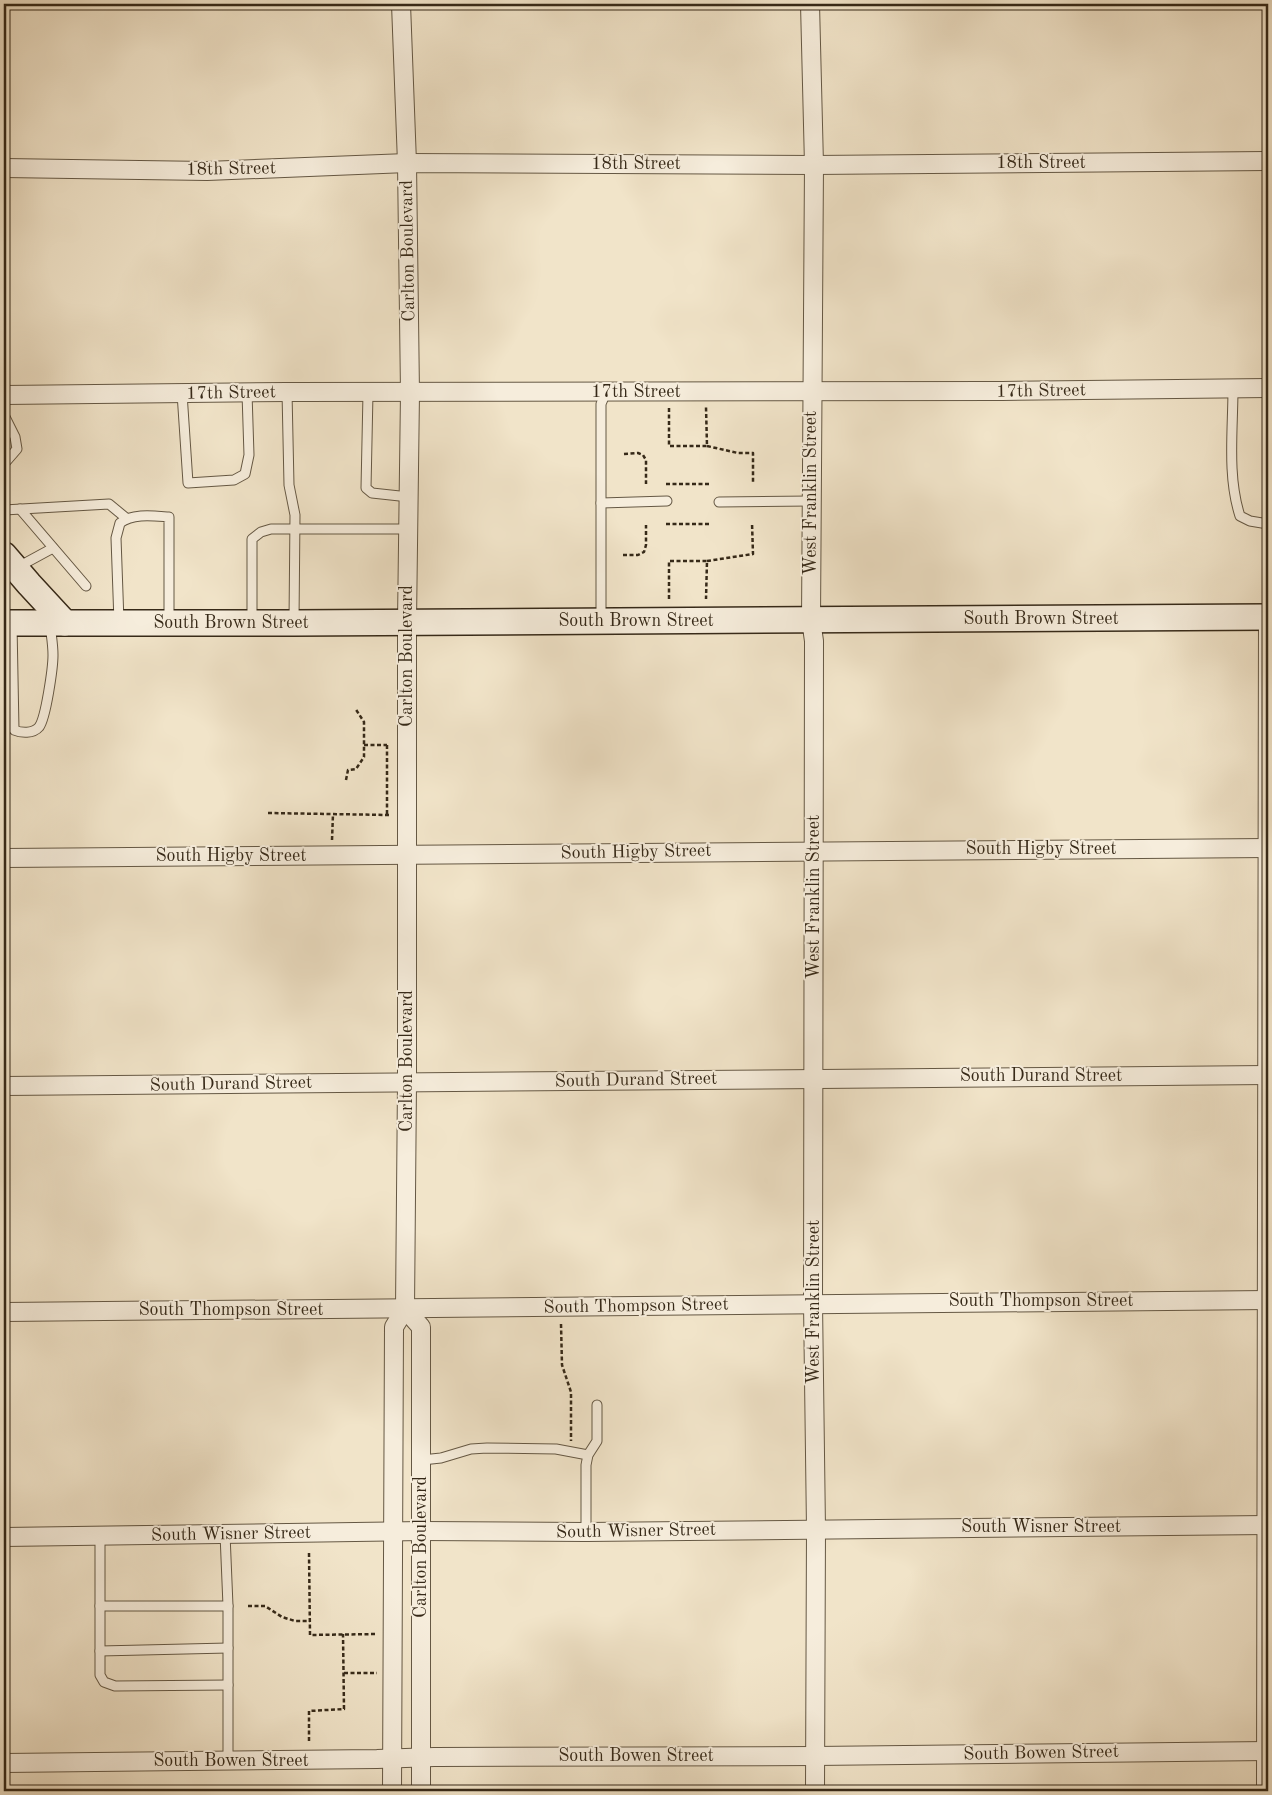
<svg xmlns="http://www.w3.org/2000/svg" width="1272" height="1795" viewBox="0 0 1272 1795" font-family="'Old Standard TT',serif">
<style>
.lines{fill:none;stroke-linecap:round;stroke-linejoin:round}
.lane-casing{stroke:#655844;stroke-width:11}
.street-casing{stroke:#655844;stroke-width:20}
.secondary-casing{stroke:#362918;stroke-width:28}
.path{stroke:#362918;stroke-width:2.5;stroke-dasharray:4 2.5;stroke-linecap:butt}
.lane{stroke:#f6eddc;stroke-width:9}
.street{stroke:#f6eddc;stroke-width:18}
.secondary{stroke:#f6eddc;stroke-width:25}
.labels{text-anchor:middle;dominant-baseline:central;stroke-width:4;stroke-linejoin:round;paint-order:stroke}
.street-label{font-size:18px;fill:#362918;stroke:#f6eddc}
</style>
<rect width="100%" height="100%" fill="#f1e4c9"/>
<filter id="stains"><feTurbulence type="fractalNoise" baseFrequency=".004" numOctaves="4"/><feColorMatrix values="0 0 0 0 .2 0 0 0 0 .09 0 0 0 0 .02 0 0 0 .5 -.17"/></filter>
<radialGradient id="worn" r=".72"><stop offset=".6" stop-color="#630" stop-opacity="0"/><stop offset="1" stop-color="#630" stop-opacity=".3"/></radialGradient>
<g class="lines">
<!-- lane casing -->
<g class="lane-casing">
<g id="lane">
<path d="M1233,388C1233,430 1227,476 1240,516L1250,521L1268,524"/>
<path d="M287,392L289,485L295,515L294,621"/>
<path d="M182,393L188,483L234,480L245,474L249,455L247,393"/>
<path d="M368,393L366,488L372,493L409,497"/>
<path d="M4,415L15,437L17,449L4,464"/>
<path d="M719,502L811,501"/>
<path d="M601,503L667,501"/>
<path d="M20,509L86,586"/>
<path d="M4,510L109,504L126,518"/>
<path d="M18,567L53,548"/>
<path d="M601,619V404L606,392"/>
<path d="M252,621V539L261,532L271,529H408"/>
<path d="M119,622L116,538L120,523C133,513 154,516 169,517V622"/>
<path d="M12,624L14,730C21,733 33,734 39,727C46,718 53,667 53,655C53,644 51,634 50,624"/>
<path d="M422,1460L441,1458L471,1449L487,1448L556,1449L588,1455"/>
<path d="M586,1532V1465L588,1455L597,1441V1405"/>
<path d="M225,1534L228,1606V1761"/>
<path d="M100,1536V1675L104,1682L115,1686L228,1685"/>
<path d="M100,1606H228"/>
<path d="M100,1651L228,1648"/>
</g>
</g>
<!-- street casing -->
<g class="street-casing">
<g id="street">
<path d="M810,4L814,165L811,620L814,641L813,1303L816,1529L815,1791"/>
<path d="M4,168L207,171L407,163L814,165L1268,161"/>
<path d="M4,395L287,392L1002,391L1268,388"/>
<path d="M4,858L1268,848"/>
<path d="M4,1086L1268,1075"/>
<path d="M405,1309L421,1327V1791"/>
<path d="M4,1312L1268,1300"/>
<path d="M4,1537L422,1531L586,1532L1268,1525"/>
<path d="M4,1763L377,1759L434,1757L815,1756L1268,1751"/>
<path d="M392,1791L394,1327L405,1309L407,1082V621L410,393L407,163L401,4"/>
<path d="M1266,1791L1268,615"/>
</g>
</g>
<!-- secondary casing -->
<g class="secondary-casing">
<g id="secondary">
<path d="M4,555L29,584L65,623"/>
<path d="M4,623H294L1268,617"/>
</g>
</g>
<!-- path -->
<g class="path">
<path d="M669,408V446H707L706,407"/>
<path d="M707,446L738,453H753V483"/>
<path d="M624,454L638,453L643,455L646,460V484"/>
<path d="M666,484H711"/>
<path d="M666,524H710"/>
<path d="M623,555H638L644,552L646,545V525"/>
<path d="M707,561L753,554L752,523"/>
<path d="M669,599V561H707L706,599"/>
<path d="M364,745H387"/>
<path d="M387,745V815"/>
<path d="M346,780L348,770L356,769L364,757V722L355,708"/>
<path d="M268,813L390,815"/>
<path d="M332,840L333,814"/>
<path d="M561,1324L562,1365L571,1392V1441"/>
<path d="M309,1553L310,1635L377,1634"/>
<path d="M248,1606H265L282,1617L295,1621H310"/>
<path d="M344,1673H377"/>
<path d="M309,1741V1711L344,1709L343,1634"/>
</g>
<!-- lane -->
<use href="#lane" class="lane"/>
<!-- street -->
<use href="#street" class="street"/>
<!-- secondary -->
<use href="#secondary" class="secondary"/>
</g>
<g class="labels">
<!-- street labels -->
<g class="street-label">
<text x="1041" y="163">18th Street</text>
<text x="636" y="164">18th Street</text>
<text transform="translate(231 169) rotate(-1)">18th Street</text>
<text transform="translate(408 251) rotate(-91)">Carlton Boulevard</text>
<text transform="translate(1041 391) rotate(-1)">17th Street</text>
<text x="636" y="392">17th Street</text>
<text transform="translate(231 393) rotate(-1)">17th Street</text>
<text transform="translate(811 493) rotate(-90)">West Franklin Street</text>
<text x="1041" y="619">South Brown Street</text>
<text x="636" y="621">South Brown Street</text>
<text x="231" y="623">South Brown Street</text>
<text transform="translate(407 656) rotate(-90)">Carlton Boulevard</text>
<text x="1041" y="849">South Higby Street</text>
<text transform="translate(636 852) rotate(-1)">South Higby Street</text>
<text x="231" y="856">South Higby Street</text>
<text transform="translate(814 897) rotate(-90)">West Franklin Street</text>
<text transform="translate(407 1061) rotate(-90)">Carlton Boulevard</text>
<text x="1041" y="1076">South Durand Street</text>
<text transform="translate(636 1080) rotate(-1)">South Durand Street</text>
<text transform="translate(231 1084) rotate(-1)">South Durand Street</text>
<text x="1041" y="1301">South Thompson Street</text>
<text transform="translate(814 1302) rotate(-90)">West Franklin Street</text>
<text transform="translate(636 1306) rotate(-1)">South Thompson Street</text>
<text x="231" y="1310">South Thompson Street</text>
<text x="1041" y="1527">South Wisner Street</text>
<text transform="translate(636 1531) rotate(-1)">South Wisner Street</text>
<text transform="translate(231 1534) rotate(-1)">South Wisner Street</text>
<text transform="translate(421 1547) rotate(-90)">Carlton Boulevard</text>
<text transform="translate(1041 1753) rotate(-1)">South Bowen Street</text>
<text x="636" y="1756">South Bowen Street</text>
<text x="231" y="1761">South Bowen Street</text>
</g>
</g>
<!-- margin -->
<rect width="1272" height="1795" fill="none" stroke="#f1e4c9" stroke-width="20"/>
<rect x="5" y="5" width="1262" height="1785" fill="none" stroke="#362918" stroke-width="2.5"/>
<rect x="10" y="10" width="1252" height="1775" fill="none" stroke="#362918"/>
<rect width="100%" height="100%" filter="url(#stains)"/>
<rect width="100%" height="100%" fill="url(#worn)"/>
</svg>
